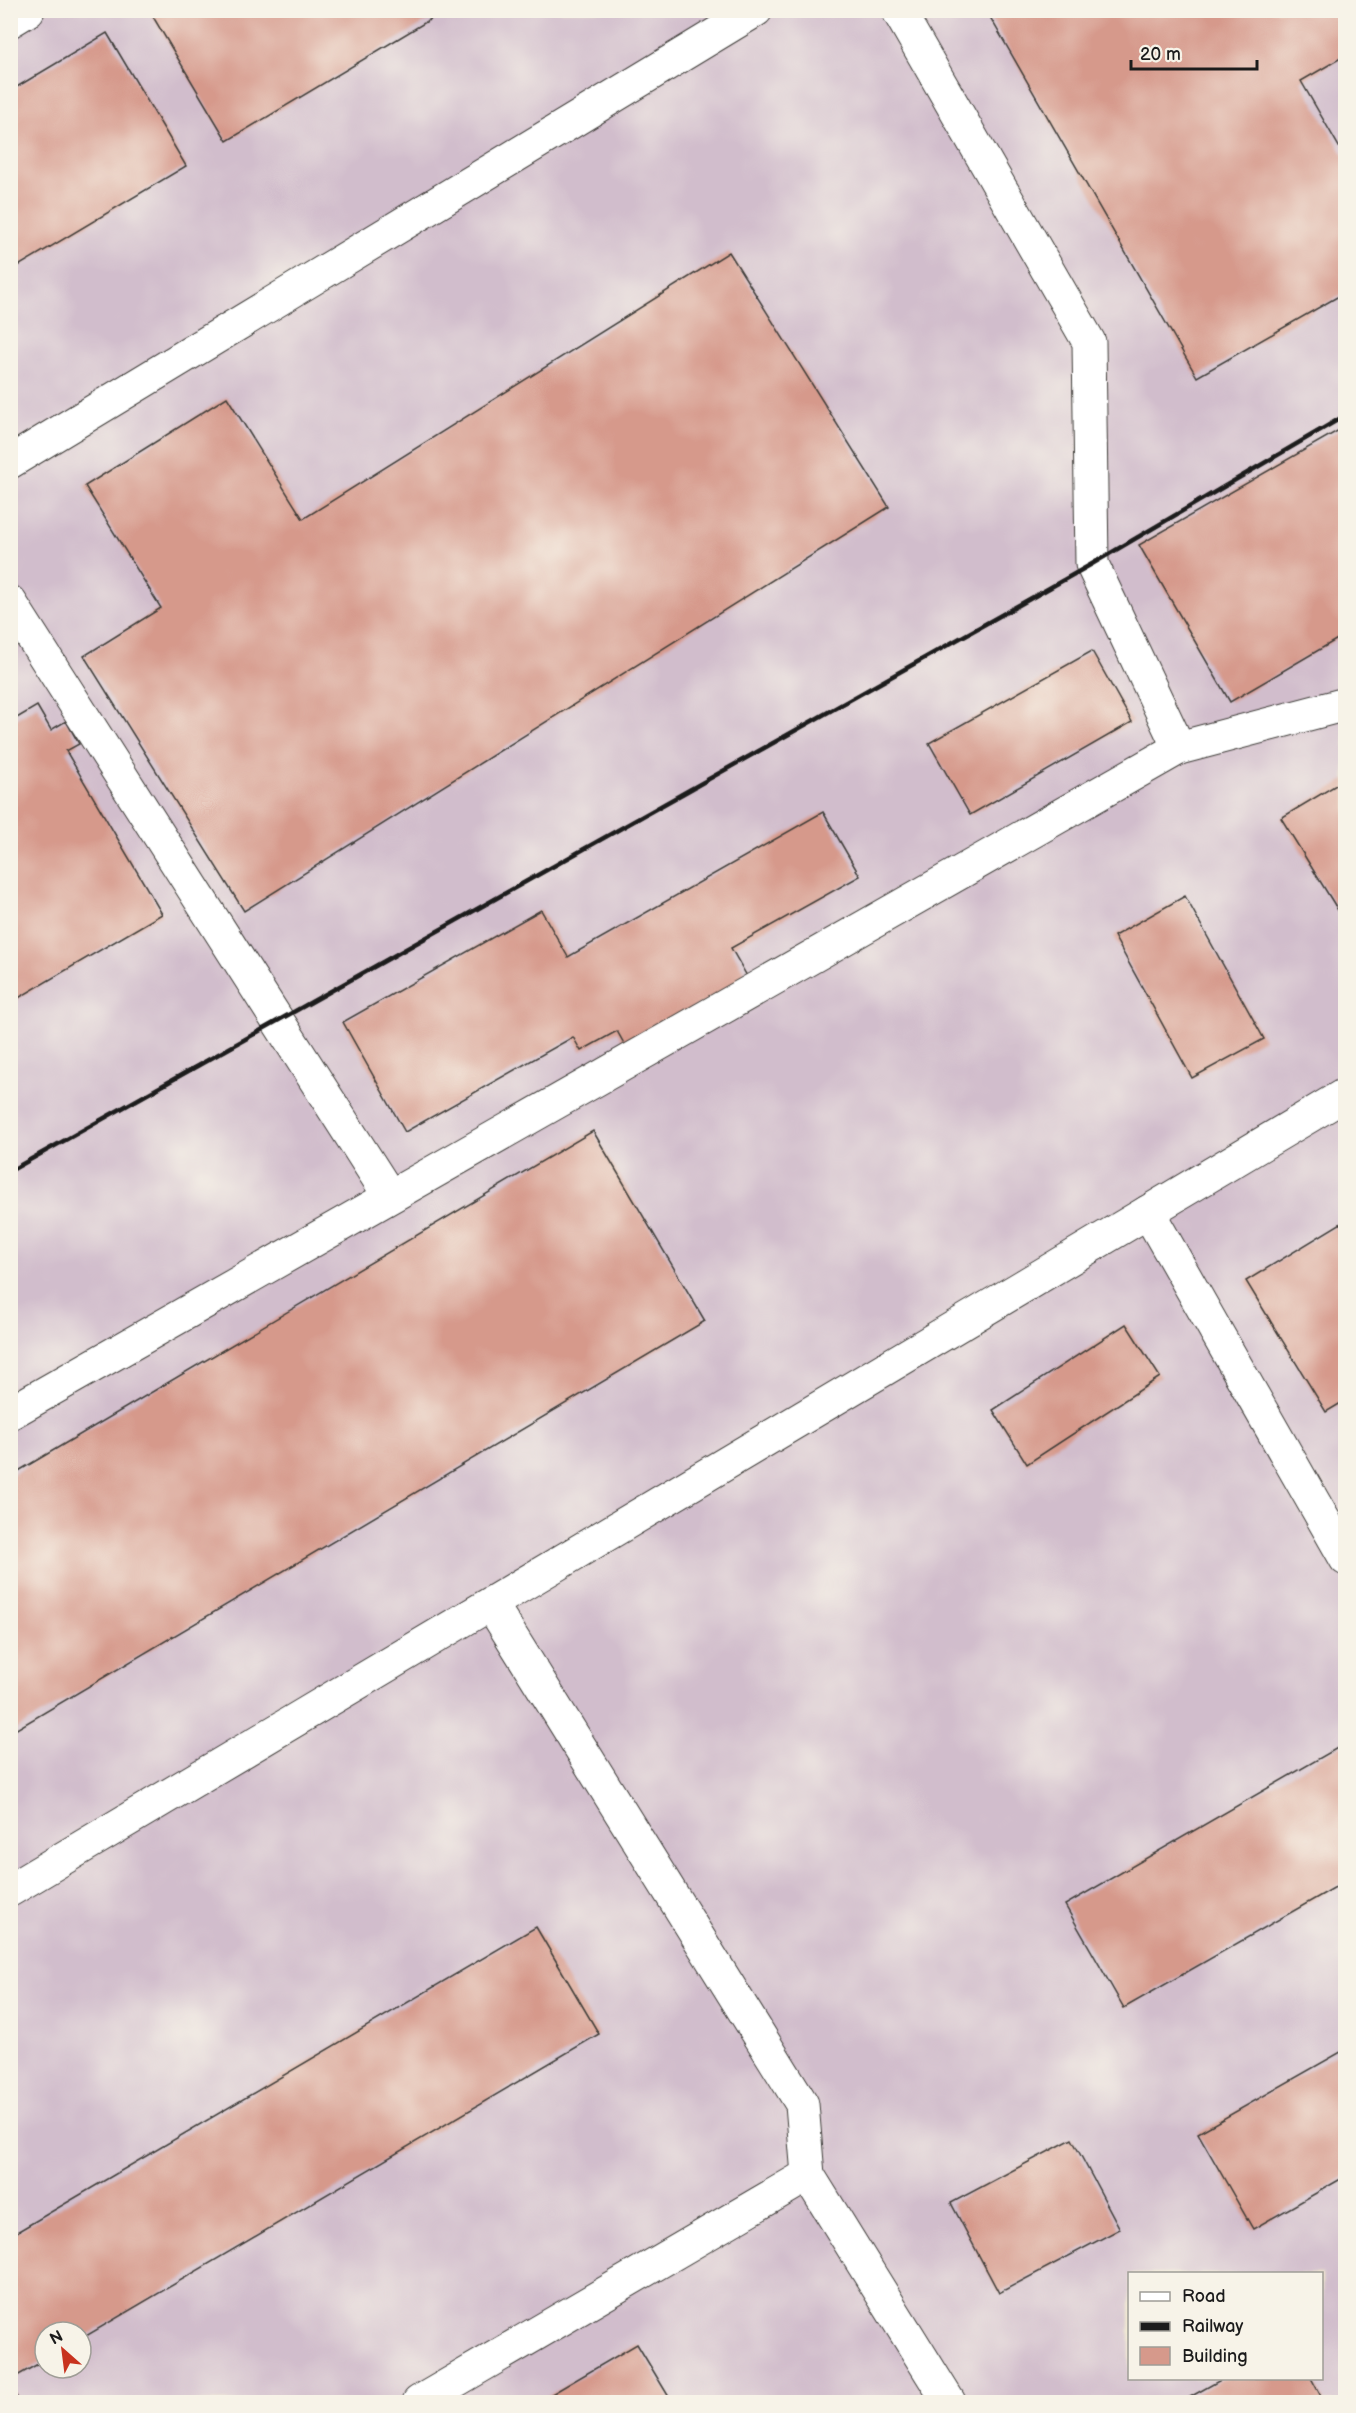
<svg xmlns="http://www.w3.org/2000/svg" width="1356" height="2413" viewBox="0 0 1356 2413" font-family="'Balsamiq Sans',sans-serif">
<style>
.industrial{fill:#d1bdcc;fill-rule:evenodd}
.building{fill:#d6998b}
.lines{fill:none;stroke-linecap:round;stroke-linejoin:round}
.minor-casing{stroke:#3c3a36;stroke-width:35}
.minor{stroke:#fff;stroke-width:33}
.rail{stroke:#1c1c1c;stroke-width:4.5}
</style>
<rect width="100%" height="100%" fill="#f7f3e8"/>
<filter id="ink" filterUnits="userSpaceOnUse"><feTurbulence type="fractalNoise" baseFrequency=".0167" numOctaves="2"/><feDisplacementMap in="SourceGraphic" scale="12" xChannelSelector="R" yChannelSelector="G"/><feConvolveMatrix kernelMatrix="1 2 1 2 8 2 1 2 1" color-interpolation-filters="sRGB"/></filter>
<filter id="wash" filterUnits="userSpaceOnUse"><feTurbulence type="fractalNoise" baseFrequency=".008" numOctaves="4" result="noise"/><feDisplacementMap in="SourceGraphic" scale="24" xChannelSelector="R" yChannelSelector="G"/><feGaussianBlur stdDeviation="1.35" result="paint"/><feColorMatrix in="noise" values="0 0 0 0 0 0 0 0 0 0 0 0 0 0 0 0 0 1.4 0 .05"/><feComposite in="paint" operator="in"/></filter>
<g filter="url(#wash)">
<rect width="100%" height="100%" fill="#eee5c8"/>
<!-- industrial -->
<path class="industrial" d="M11,11H1345V2402H11ZM1130,2274H1322V2378H1130ZM45,2332H81V2368H45Z"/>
<g id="blocks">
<!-- building -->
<g class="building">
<path d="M149,10H446L227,141Z"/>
<path d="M986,10H1346V55L1301,81L1346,159V292L1197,377Z"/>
<path d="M107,33L186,166L10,271V91Z"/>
<path d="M729,252L889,507L244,911L84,656L161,608L85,486L227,397L303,519Z"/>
<path d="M1346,426V634L1230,702L1139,545Z"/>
<path d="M1092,651L1132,722L970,815L929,743Z"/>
<path d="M37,706L51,730L66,721L79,744L66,751L162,914L10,1003V722Z"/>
<path d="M1346,779V923L1281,818Z"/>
<path d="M823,812L860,876L731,948L748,978L626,1047L617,1031L581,1051L573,1037L405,1132L343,1022L541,910L568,957Z"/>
<path d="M1185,896L1264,1039L1192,1078L1114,936Z"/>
<path d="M593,1131L705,1321L10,1733V1476Z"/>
<path d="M1346,1220V1400L1326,1412L1246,1281Z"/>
<path d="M1126,1324L1160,1377L1027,1464L993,1410Z"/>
<path d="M1346,1743V1881L1124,2008L1065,1905Z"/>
<path d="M536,1927L599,2034L81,2339V2332H45V2360L10,2380V2236Z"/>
<path d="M1346,2049V2176L1253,2229L1198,2133Z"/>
<path d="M1072,2139L1120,2229L999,2293L951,2203Z"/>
<path d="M637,2344L672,2402H538Z"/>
<path d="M1224,2378H1311L1324,2402H1181Z"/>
<path d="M10,2387L20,2402H10Z"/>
</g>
</g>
</g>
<g filter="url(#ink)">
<use href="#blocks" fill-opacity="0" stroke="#3c3a36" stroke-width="1.5"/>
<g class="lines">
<!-- minor casing -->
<g class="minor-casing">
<g id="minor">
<path d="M898,10L1089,342L1092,564L1179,748"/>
<path d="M10,21L28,10"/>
<path d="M10,462L756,10"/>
<path d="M10,602L389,1195"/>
<path d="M1148,1212L1346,1559"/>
<path d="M10,1413L1179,748L1346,704"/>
<path d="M491,1604L802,2104L808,2175"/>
<path d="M10,1890L1346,1094"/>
<path d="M419,2402L808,2175L949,2402"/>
</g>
</g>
<!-- minor -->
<use href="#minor" class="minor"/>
<!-- rail -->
<path class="rail" d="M10,1171L1092,564L1346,415"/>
</g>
</g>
<!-- margin -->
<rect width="1356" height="2413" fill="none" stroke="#f7f3e8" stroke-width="36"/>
<!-- legend -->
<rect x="1128" y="2272" width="195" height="108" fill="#f7f3e8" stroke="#9f9d96" stroke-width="1.5"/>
<rect x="1140" y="2292" width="30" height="9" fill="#ffffff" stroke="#9f9d96" stroke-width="1.5"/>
<text x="1182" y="2302" font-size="18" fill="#1c1c1c">Road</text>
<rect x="1140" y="2322" width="30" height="9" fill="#1c1c1c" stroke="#9f9d96" stroke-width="1.5"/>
<text x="1182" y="2332" font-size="18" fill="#1c1c1c">Railway</text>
<rect x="1140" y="2347" width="30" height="18" fill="#d6998b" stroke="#9f9d96" stroke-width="1.5"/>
<text x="1182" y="2362" font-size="18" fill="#1c1c1c">Building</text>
<!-- north arrow -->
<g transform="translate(63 2350) rotate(332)"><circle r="28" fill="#f7f3e8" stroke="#9f9d96" stroke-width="1.5"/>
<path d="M0-4.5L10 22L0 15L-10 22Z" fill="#c8321e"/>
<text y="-9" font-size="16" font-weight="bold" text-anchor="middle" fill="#1c1c1c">N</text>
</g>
<!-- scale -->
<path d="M1131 60v9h126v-9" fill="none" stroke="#1c1c1c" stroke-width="3"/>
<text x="1140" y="60" font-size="18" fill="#1c1c1c" stroke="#f7f3e8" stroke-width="4.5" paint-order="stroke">20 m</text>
</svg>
